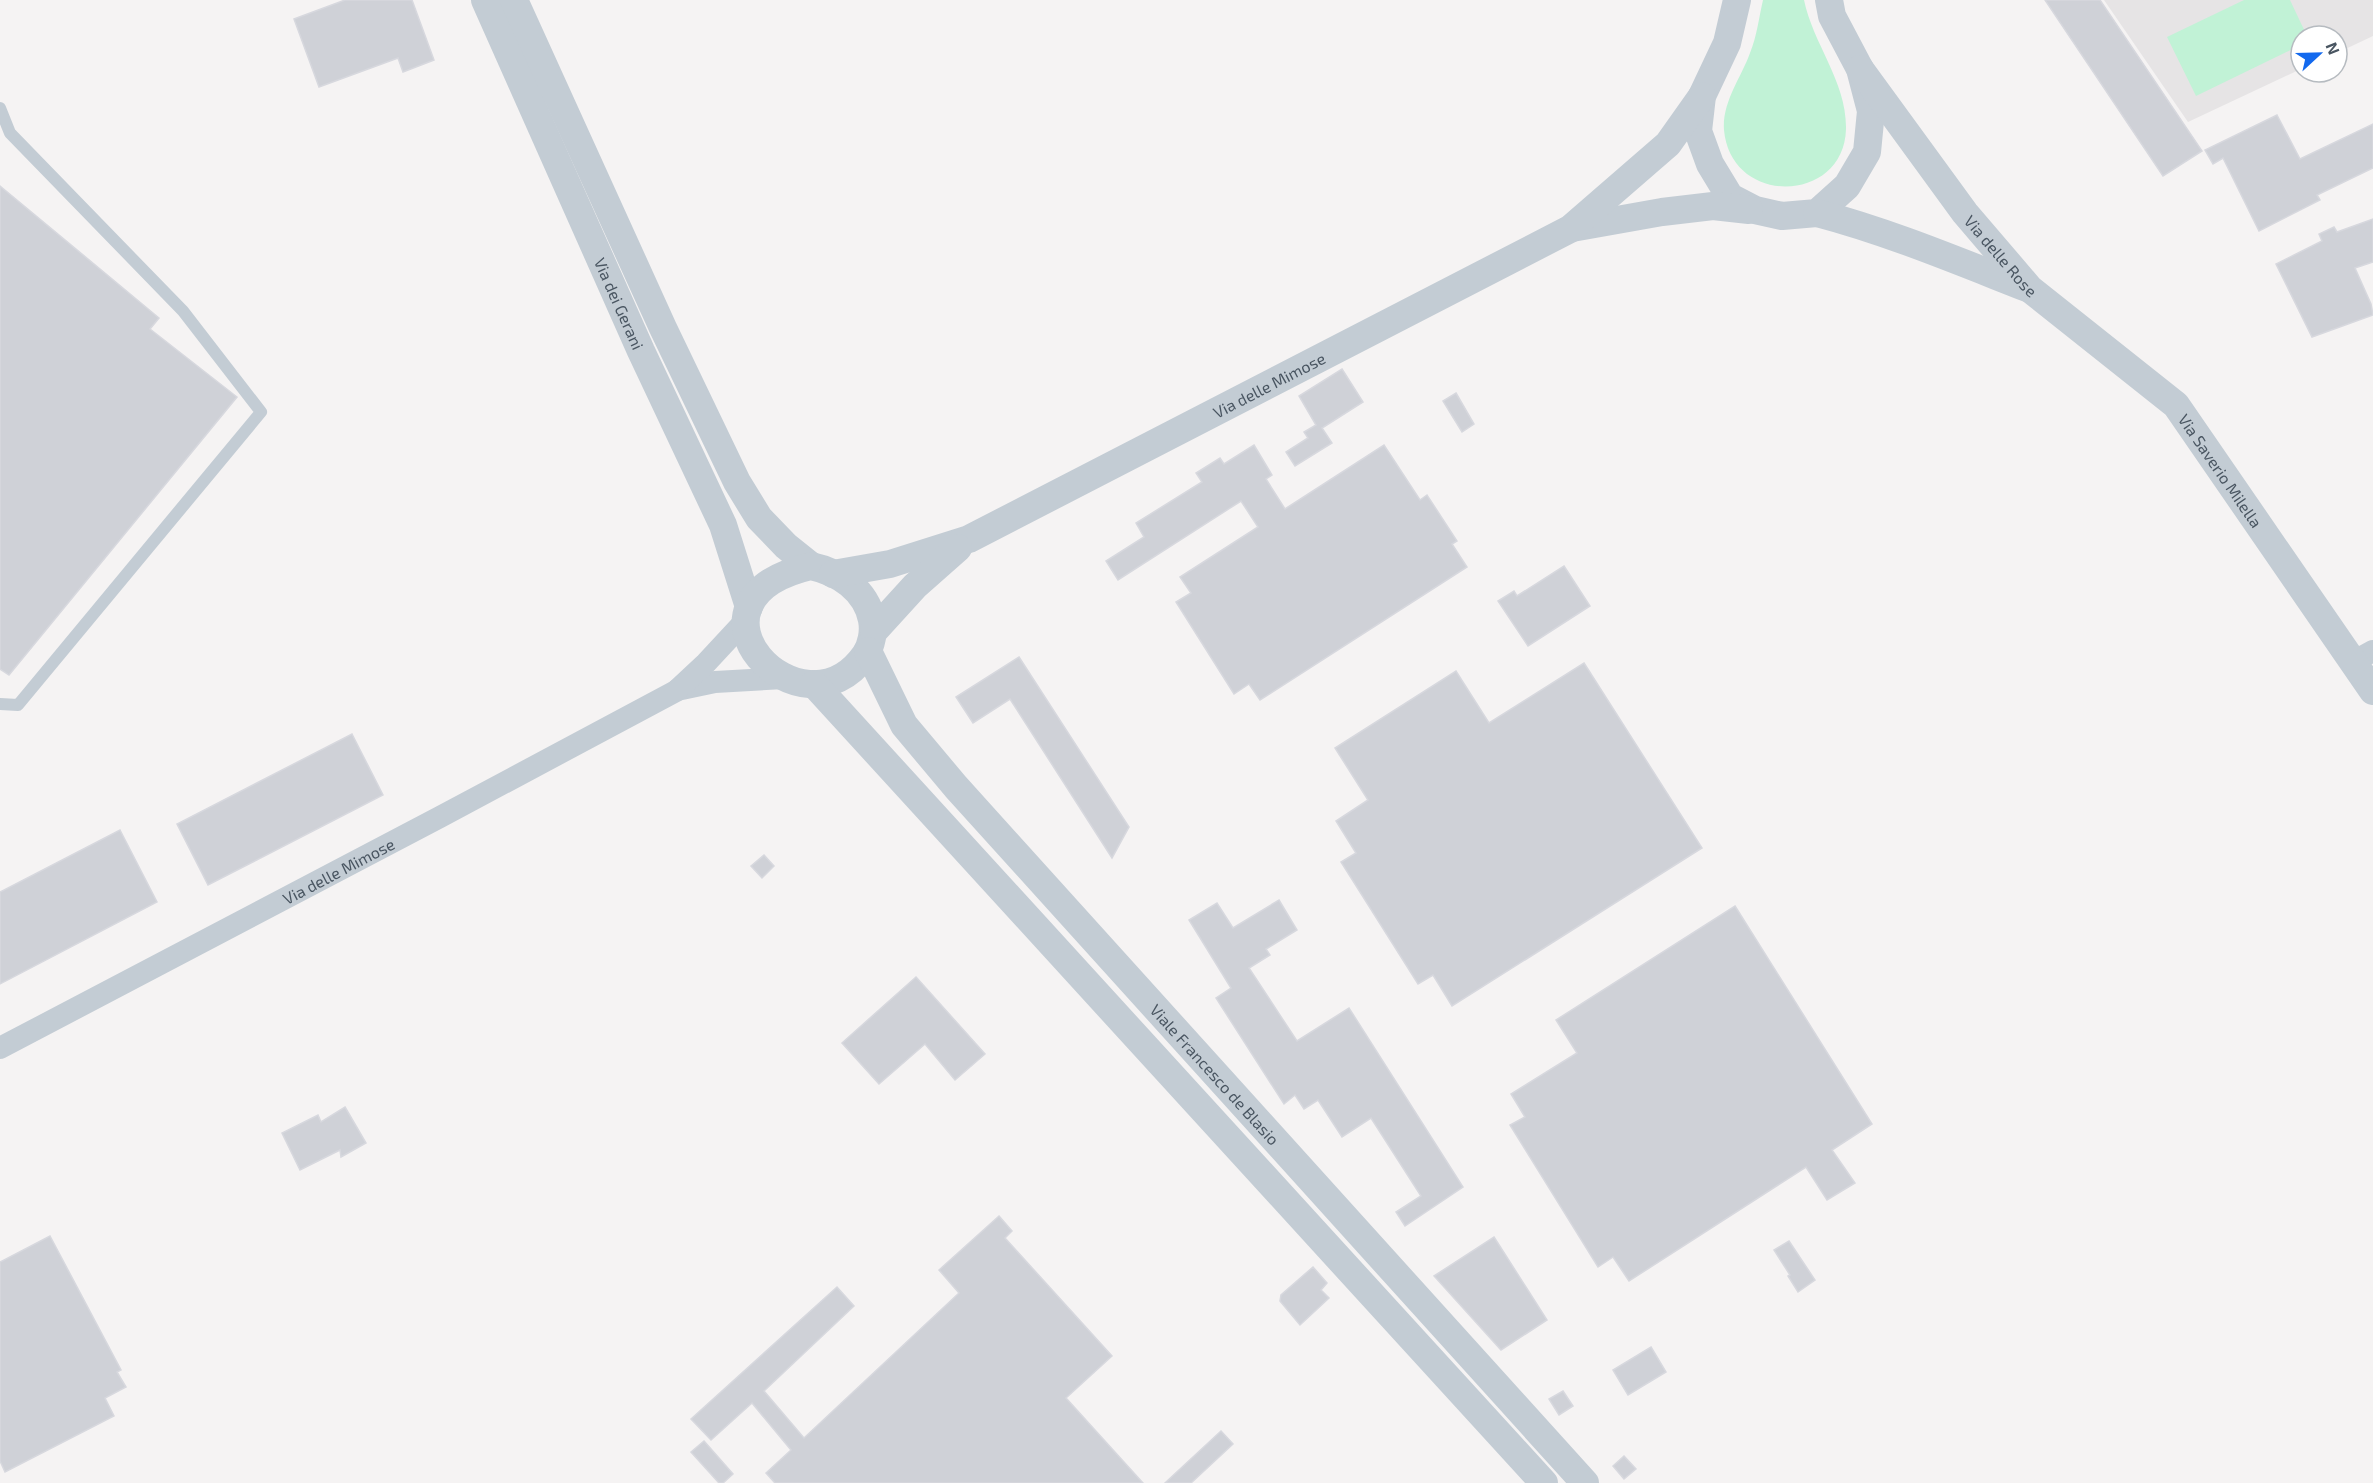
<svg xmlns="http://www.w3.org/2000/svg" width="2373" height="1483" viewBox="0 0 2373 1483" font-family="'Exo 2',sans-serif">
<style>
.education{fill:#e6e4e5}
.green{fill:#c1f2d6}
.building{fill:#cfd1d7;stroke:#d7d8de;stroke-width:1.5}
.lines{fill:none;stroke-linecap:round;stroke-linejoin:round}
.service{stroke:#c3ccd4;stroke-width:12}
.minor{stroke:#c3ccd4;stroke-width:22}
.tertiary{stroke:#c3ccd4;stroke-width:28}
.labels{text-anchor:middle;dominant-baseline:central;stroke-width:6;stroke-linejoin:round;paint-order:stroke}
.street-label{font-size:16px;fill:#495561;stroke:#fff}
</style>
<rect width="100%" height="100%" fill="#f5f3f3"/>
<!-- education -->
<path class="education" d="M2104,0H2373V36L2337,53V36H2301V69L2188,122Z"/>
<!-- green -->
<g class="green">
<path d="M1763,0H1804C1813,44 1847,82 1846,129C1844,204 1731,207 1724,130C1722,102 1741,78 1750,53C1757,36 1759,17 1763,0Z"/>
<path d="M2244,0H2290L2307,36H2301V45L2196,96L2167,37Z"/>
</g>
<!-- building -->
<g class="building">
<path d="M345,0H412L434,60L403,72L398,58L319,87L294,19Z"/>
<path d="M2045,0H2100L2202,151L2163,176Z"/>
<path d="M2277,115L2300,159L2373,124V168L2317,195L2320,200L2259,231L2223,158L2213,164L2205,150Z"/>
<path d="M0,186L159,318L150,329L237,397L9,675L0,669Z"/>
<path d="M2373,219V262L2355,268L2371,304L2373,315L2312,337L2276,264L2322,241L2319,234L2334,227L2337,232Z"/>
<path d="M1342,369L1363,402L1322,428L1332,443L1295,466L1286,452L1308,438L1304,432L1316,425L1299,396Z"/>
<path d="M1456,393L1474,424L1462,432L1443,401Z"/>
<path d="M1254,445L1272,475L1266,479L1285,509L1384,445L1420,500L1427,495L1457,541L1452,544L1467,567L1260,700L1249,684L1234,694L1176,602L1191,593L1180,577L1258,527L1241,501L1118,580L1106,561L1144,537L1136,523L1202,482L1196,473L1220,458L1224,464Z"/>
<path d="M1564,566L1590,606L1528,646L1498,601L1514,591L1517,596Z"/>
<path d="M1019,657L1129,827L1112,858L1010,699L973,723L956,697Z"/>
<path d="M1584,663L1702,848L1452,1006L1433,975L1418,984L1341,862L1356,853L1336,821L1368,800L1335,748L1456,671L1489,723Z"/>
<path d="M352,734L383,795L208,885L177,824Z"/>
<path d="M120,830L157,902L0,984V892Z"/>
<path d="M764,855L774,866L762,878L751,866Z"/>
<path d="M1279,900L1297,930L1266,949L1270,955L1249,968L1297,1041L1349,1008L1463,1187L1405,1226L1396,1212L1421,1196L1371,1118L1342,1137L1318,1100L1304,1109L1295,1095L1284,1104L1216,998L1231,988L1189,920L1217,903L1233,928Z"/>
<path d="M1735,906L1872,1124L1832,1150L1855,1183L1827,1200L1806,1167L1629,1281L1613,1257L1598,1267L1510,1125L1525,1117L1511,1094L1577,1053L1556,1020Z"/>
<path d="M916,977L985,1054L955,1080L925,1044L879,1084L842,1043Z"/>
<path d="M345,1107L366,1143L341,1157L340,1150L300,1170L282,1133L318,1115L321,1122Z"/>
<path d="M999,1216L1012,1231L1005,1238L1112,1356L1066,1398L1143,1483H775L766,1473L791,1450L752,1403L711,1440L691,1419L837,1287L854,1306L764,1391L804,1438L959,1293L939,1270Z"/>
<path d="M50,1236L121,1370L117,1372L126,1387L105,1398L114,1416L5,1472L0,1461V1262Z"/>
<path d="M1494,1237L1547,1320L1501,1350L1434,1276Z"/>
<path d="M1789,1241L1815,1280L1798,1292L1788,1276L1790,1275L1774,1250Z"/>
<path d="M1313,1267L1327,1283L1321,1290L1329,1298L1300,1325L1280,1301L1281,1295Z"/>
<path d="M1651,1347L1666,1372L1628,1395L1613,1370Z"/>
<path d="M1563,1391L1573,1406L1559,1415L1549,1399Z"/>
<path d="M1221,1431L1233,1444L1191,1483H1165Z"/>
<path d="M704,1441L733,1474L723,1483H719L691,1452Z"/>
<path d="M1624,1456L1636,1469L1624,1479L1613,1466Z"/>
</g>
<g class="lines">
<!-- service -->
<path class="service" d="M0,108L10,133L183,311L261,412L18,705L0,704"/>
<!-- minor -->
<g class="minor">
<path d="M2353,662L2373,651"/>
<path d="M677,690L715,682L784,678"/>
<path id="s1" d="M0,1048L440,817L676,691L706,663L745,621"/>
</g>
<!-- tertiary -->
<g class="tertiary">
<path id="s2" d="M485,0L641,351L723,525L749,607"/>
<path d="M514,0L663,328L737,482L759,518L786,546L811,566"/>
<path d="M1737,0L1727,43L1702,96L1698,131L1710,164L1730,197L1755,210L1782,216L1817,213L1847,186L1867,152L1871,111L1860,69L1832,16L1829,0"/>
<path id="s3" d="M1860,69L1965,213L2030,289L2176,405L2373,691"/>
<path d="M1817,213C1889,232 1958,261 2027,288"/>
<path d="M1572,228L1662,212L1713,206L1749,210"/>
<path d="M811,566C839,572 866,590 872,620C874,631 872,645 865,655C802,745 664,601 811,566Z"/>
<path id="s4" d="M833,574L890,564L969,539L1570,229L1668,144L1702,96"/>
<path d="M874,631L915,586L958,548"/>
<path id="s5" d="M868,651L904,725L956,787L1585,1483"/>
<path d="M814,684L1544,1483"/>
</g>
</g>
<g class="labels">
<!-- street labels -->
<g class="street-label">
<text stroke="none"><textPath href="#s3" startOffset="234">Via delle Rose</textPath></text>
<text stroke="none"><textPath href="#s2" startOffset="332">Via dei Gerani</textPath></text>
<text stroke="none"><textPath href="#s4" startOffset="478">Via delle Mimose</textPath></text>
<text stroke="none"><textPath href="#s3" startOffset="544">Via Saverio Milella</textPath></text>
<text stroke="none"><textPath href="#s1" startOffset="382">Via delle Mimose</textPath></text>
<text stroke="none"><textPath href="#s5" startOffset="550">Viale Francesco de Blasio</textPath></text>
</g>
</g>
<!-- north arrow -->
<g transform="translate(2319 54) rotate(68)"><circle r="28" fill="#ffffff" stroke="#b6bbc0" stroke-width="1.5"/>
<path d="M0-4.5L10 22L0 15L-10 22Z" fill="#1369ee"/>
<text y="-9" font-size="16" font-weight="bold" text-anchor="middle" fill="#495561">N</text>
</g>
</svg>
